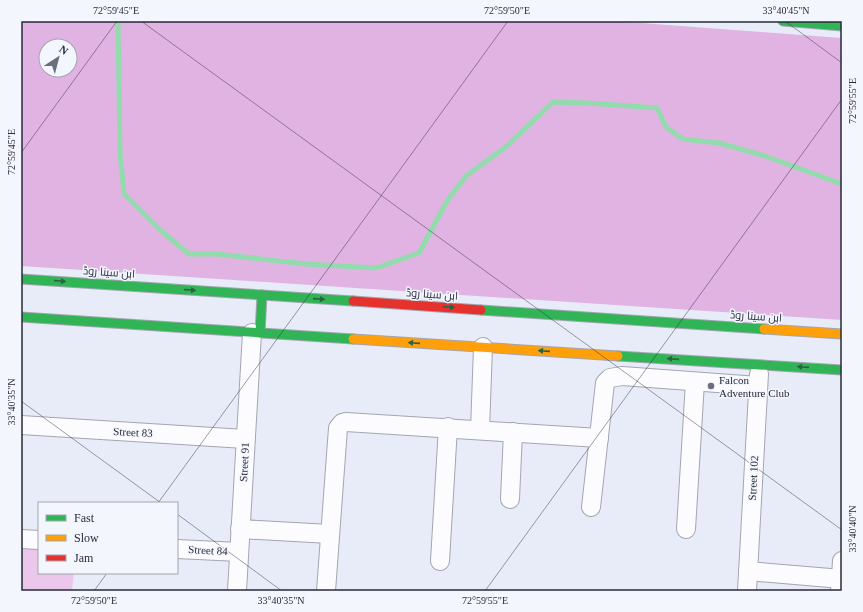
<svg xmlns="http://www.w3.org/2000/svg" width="863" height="612" viewBox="0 0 863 612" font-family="'Times New Roman',Cairo,serif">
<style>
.green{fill:#eac7eb}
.forest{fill:#e1b3e2;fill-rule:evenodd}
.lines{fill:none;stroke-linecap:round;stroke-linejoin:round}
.stream{stroke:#92dbac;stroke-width:5}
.street-casing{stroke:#a2a6b1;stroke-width:20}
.fast-casing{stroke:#a2a6b1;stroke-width:11}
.slow-casing{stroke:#a2a6b1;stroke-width:11}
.jam-casing{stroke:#a2a6b1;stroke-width:11}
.street{stroke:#fcfcfe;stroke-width:18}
.fast{stroke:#30b455;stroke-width:9}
.slow{stroke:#ff9f0a;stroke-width:9}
.jam{stroke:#e5322d;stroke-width:9}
.oneway{fill:#2b6244}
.ticks{fill:none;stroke:#272b39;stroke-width:1;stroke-opacity:0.45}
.poi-dot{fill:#6b6f7c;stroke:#f4f6fe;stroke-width:1.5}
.labels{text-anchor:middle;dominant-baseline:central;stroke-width:3;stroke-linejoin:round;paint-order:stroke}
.street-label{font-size:11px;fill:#272b39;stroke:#f4f6fe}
.poi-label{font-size:11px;fill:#272b39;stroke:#f4f6fe;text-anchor:start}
.neatline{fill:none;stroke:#272b39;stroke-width:1.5}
.ticks-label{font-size:10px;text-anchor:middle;fill:#272b39}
</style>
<rect width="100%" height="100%" fill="#e8ecf8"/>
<!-- green -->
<path class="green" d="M21,542L39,543V573H74L72,591H21Z"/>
<!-- forest -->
<path class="forest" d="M21,21H615L842,38V320L21,266ZM46,46H70V70H46Z"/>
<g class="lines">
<!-- stream -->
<path class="stream" d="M118,21L120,153L124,194L159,229L189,254H217L306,264L376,268L419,253L447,201L466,176L507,146L553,102L587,103L657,108L666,127L683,139L719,143L765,156L842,184"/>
<!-- street casing -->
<g class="street-casing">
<g id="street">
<path d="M21,425L245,439"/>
<path d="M480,430L483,347"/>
<path d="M510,499L513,432"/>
<path d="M591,507L605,383L610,378L622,376L758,386"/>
<path d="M240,529L330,534"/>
<path d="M686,529L695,382"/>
<path d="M21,539L39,540"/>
<path d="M177,549L239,552"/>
<path d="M440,561L448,427"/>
<path d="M748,571L842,579"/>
<path d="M237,591L252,333"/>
<path d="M326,591L338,428L342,423L346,422L599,438"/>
<path d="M747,591L759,374"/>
<path d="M840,591L842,561"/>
</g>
</g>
<!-- fast casing -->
<g class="fast-casing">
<g id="fast">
<path d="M783,21L842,26"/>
<path d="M21,279L353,301"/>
<path d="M481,310L764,329"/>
<path d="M21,317L353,339"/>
<path d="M260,333L262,295"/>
<path d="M618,356L842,370"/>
</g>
</g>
<!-- slow casing -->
<g class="slow-casing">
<g id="slow">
<path d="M764,329L842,334"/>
<path d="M353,339L618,356"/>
</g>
</g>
<!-- jam casing -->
<g class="jam-casing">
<path id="jam" d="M353,301L481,310"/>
</g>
<!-- street -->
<use href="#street" class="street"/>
<!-- fast -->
<use href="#fast" class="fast"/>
<!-- slow -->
<use href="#slow" class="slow"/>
<!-- jam -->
<use href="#jam" class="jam"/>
</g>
<!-- one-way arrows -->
<defs><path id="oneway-solid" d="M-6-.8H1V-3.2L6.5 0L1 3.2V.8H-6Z"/></defs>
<g class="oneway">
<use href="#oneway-solid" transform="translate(60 281) rotate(4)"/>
<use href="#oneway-solid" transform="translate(190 290) rotate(4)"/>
<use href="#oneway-solid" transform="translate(319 299) rotate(4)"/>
<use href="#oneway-solid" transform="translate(449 307) rotate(4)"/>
<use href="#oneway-solid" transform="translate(414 343) rotate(-176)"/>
<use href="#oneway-solid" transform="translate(544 351) rotate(-176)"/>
<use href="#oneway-solid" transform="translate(673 359) rotate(-176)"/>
<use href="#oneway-solid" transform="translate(803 367) rotate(-176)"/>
</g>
<!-- ticks -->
<path class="ticks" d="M141,21L842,530M785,21L842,63M21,153L117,21M21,401L161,503M158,503L508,21M177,514L282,591M94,591L107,573M485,591L842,99"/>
<!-- markers -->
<circle class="poi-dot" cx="711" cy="386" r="4"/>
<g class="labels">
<!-- street labels -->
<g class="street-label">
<text transform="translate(109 272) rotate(4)">ابن سینا روڈ</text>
<text transform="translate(432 294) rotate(4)">ابن سینا روڈ</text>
<text transform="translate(756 316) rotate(4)">ابن سینا روڈ</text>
<text transform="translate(133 432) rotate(3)">Street 83</text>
<text transform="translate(244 462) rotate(-87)">Street 91</text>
<text transform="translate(753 478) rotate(-87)">Street 102</text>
<text transform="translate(208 550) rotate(3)">Street 84</text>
</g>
<!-- poi labels -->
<g class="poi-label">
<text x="719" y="380">Falcon<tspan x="719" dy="13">Adventure Club</tspan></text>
</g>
</g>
<!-- border -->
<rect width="863" height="612" fill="none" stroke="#f4f6fe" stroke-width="44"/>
<!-- legend -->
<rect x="38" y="502" width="140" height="72" fill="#f4f6fe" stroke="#a2a5af"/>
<rect x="46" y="515" width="20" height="6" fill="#30b455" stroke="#a2a5af"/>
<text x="74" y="522" font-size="12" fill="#272b39">Fast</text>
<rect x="46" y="535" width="20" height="6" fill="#ff9f0a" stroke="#a2a5af"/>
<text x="74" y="542" font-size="12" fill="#272b39">Slow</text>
<rect x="46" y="555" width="20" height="6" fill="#e5322d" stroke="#a2a5af"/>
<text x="74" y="562" font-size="12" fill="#272b39">Jam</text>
<!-- north arrow -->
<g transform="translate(58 58) rotate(36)"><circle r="19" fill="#f4f6fe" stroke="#a2a5af"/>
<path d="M0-3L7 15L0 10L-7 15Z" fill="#6b6f7c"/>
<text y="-6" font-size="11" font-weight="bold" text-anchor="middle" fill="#272b39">N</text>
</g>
<rect x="22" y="22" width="819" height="568" class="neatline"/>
<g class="ticks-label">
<text x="116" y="14">72°59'45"E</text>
<text x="507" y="14">72°59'50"E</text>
<text x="786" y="14">33°40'45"N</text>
<text transform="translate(852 101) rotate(-90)" y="4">72°59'55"E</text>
<text transform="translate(11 152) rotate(-90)" y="4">72°59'45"E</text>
<text transform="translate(11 402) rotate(-90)" y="4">33°40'35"N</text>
<text transform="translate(852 529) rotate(-90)" y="4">33°40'40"N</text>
<text x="94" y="604">72°59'50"E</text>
<text x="281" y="604">33°40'35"N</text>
<text x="485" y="604">72°59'55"E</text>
</g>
</svg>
